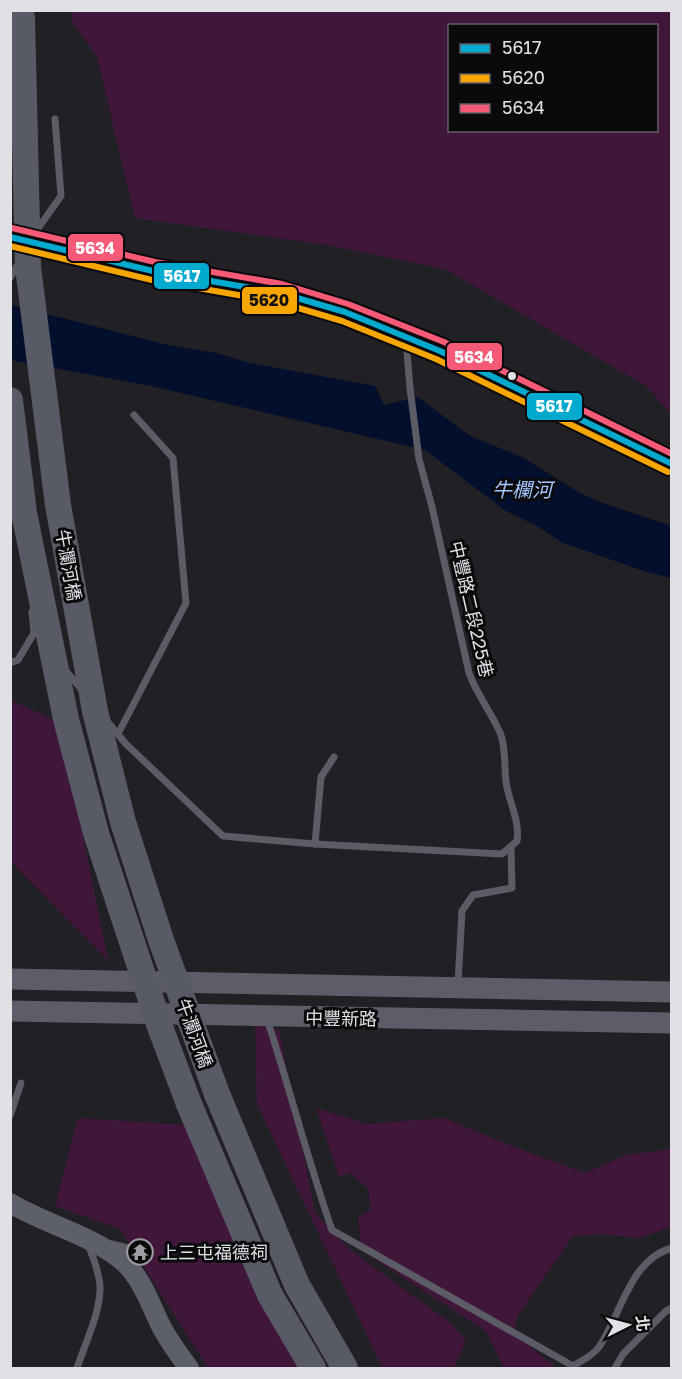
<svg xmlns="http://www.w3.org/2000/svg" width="682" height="1379" viewBox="0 0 682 1379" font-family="'Golos Text','Noto Sans TC',sans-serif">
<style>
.green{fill:#40173a;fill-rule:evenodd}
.water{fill:#030f2c}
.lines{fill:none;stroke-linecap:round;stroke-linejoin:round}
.lane{stroke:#5b5c66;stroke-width:7}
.secondary{stroke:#5d5f6b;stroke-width:20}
.primary{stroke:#5c5d69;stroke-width:21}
.highway{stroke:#585a65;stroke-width:26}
.highway-bridge{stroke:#585a65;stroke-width:26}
.bus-1-casing{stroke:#0a090c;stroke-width:10}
.bus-2-casing{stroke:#0a090c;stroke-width:10}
.bus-3-casing{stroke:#0a090c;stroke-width:10}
.bus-1{stroke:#00a9ce;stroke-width:6}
.bus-2{stroke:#f7a600;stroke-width:6}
.bus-3{stroke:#f75a77;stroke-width:6}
.bus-dot{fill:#e1e0e5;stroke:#0a090c;stroke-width:2}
.labels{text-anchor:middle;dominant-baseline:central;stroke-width:6;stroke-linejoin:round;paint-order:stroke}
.street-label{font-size:18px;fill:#e1e0e5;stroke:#0a090c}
.poi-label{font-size:18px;fill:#e1e0e5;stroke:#0a090c;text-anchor:start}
.water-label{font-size:20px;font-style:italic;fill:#a2c7fe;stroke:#0a090c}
.line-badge{stroke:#0a090c;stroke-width:2}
.badge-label{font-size:16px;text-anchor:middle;font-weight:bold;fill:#fff}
.pale-badge-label{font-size:16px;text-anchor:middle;font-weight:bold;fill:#111}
</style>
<rect width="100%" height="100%" fill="#212025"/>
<!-- green -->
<g class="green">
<path d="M71,11H671V414L646,386L445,269L327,245L135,218L97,57L72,21ZM450,26H656V130H450Z"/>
<path d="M11,700L60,723L108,960L11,862Z"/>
<path d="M255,1025L279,1030L315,1213L349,1249L449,1322L466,1341L454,1368L382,1367L257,1104Z"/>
<path d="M316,1108L366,1124L444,1118L512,1146L585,1173L626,1155L671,1149V1227L639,1238L601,1234L573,1236L518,1315L513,1333L557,1368H504L486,1331L362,1251L358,1218L371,1209L368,1189L351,1173L339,1177Z"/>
<path d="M78,1118L185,1125L298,1368H208L120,1229L55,1206Z"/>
</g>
<!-- water -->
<path class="water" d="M11,305L168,345L216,353L250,363L375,386L384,405L418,397L470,436L522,457L580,493L600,502L671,526V578L647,572L563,543L537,526L506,511L425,450L151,386L11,360Z"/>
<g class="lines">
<!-- lane -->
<g class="lane">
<path d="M34,234L61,196L55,119"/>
<path d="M10,278L19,262"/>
<path d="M10,663L18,660L34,633L32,612"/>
<path d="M66,671L82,690"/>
<path d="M106,720L126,744L223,836L315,844L321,777L334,757"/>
<path d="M118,734L186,603L173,458L134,415"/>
<path d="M315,844L502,854L517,841C520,821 509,802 506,782C504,767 506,750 501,735C492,713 477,695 469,673L432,507L419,459L410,388L406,340"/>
<path d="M458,984L462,911L473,895L512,888L511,848"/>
<path d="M267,1019C290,1089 308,1161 332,1230L573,1366C581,1361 594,1355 599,1347C621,1315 630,1259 672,1248"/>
<path d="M10,1116L21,1083"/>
<path d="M112,1244L128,1248"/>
<path d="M77,1368C85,1344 101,1311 100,1286C99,1271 93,1258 88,1244"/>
<path d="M615,1368L623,1354L666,1311L672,1308"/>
</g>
<!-- secondary -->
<g class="secondary">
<path d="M10,237C65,251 119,264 174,275C214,282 255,286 295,297C429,333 546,407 672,464"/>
<path d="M10,1203C44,1224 101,1238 128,1266C144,1284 151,1306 161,1326C169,1341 179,1355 189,1368"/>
</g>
<!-- primary -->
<g class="primary">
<path d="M10,979L672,992"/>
<path d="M10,1011L672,1023"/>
</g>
<!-- highway -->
<g class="highway">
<path d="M217,1094L297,1285L345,1368"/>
<path d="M189,1104L270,1295L313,1368"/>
</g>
<!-- highway-bridge -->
<g class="highway-bridge">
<path d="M22,18L28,267L58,505L95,711L123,822L161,940L217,1094"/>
<path d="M10,400L24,513L66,719L96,833L160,1027L189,1104"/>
</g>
<!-- bus-1 casing -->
<g class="bus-1-casing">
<path id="bus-1" d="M10,237L153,271L280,293L345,312L440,351L672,464"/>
</g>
<!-- bus-2 casing -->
<g class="bus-2-casing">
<path id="bus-2" d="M10,246L152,280L278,302L342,321L436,359L668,472"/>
</g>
<!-- bus-3 casing -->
<g class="bus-3-casing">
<path id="bus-3" d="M12,228L155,262L282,284L348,304L444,342L672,454"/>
</g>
<!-- bus-1 -->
<use href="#bus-1" class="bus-1"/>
<!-- bus-2 -->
<use href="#bus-2" class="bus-2"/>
<!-- bus-3 -->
<use href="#bus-3" class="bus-3"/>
</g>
<!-- icons -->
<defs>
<g id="temple-ring" transform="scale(1.35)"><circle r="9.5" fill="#0a090c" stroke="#9e9da2" stroke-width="1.5"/><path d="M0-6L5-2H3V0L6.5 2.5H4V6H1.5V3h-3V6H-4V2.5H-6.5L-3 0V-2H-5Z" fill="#9e9da2"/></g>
</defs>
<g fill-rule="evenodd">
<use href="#temple-ring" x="140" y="1252"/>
</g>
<!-- markers -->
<circle class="bus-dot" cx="512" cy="376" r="5"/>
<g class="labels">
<!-- street labels -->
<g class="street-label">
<text transform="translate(69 565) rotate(80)">牛瀾河橋</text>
<text transform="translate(472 609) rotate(77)">中豐路二段225巷</text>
<text transform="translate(341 1018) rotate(1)">中豐新路</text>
<text transform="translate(195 1033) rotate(70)">牛瀾河橋</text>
</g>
<!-- poi labels -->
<g class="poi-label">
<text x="160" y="1252">上三屯福德祠</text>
</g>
<!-- water labels -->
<g class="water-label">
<text x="522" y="489">牛欄河</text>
</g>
</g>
<g class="line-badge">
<rect x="67" y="233" width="57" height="29" rx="6" fill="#f75a77"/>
<rect x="153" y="262" width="57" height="28" rx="6" fill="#00a9ce"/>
<rect x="241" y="286" width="57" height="29" rx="6" fill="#f7a600"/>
<rect x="446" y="342" width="57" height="29" rx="6" fill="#f75a77"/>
<rect x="526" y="392" width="57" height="29" rx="6" fill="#00a9ce"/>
</g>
<g class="badge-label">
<text x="95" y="254">5634</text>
<text x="182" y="282">5617</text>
<text x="474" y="363">5634</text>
<text x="554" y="412">5617</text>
</g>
<g class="pale-badge-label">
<text x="269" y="306">5620</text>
</g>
<!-- border -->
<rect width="682" height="1379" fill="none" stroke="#e1e0e5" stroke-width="24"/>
<!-- legend -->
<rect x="448" y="24" width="210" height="108" fill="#0a090c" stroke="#605f63" stroke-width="1.5"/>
<rect x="460" y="44" width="30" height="9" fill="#00a9ce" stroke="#605f63" stroke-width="1.5"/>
<text x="502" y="54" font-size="18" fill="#e1e0e5">5617</text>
<rect x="460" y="74" width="30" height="9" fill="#f7a600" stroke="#605f63" stroke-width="1.5"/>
<text x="502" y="84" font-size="18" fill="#e1e0e5">5620</text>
<rect x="460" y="104" width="30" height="9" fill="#f75a77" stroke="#605f63" stroke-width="1.5"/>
<text x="502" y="114" font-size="18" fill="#e1e0e5">5634</text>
<!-- north arrow -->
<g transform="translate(628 1325) rotate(84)" stroke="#0a090c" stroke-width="4.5" paint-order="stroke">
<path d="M0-4.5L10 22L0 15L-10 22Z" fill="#e1e0e5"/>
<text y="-9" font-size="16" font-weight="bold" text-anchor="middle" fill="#e1e0e5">北</text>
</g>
</svg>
